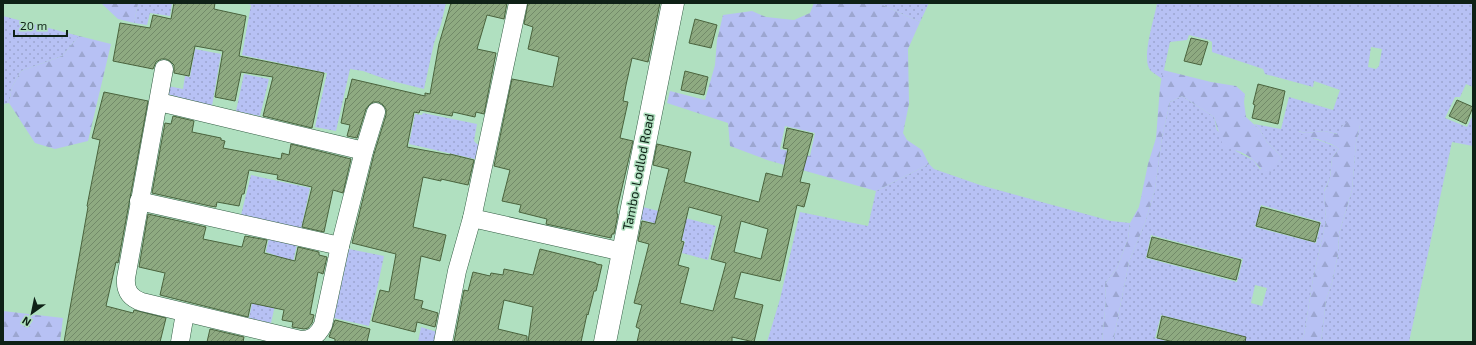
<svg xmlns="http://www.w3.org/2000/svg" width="1476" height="345" viewBox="0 0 1476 345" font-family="'Exo 2',sans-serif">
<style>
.grass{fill:url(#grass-dots);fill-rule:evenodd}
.forest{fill:url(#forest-firs);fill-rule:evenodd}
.building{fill:url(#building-hatch);stroke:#4a633d;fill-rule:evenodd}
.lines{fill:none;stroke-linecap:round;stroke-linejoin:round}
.minor-casing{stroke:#315c42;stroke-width:19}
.tertiary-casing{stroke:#315c42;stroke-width:23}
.minor{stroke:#fff;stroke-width:18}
.tertiary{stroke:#fff;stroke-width:22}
.labels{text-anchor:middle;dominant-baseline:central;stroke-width:3;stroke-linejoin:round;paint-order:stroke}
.street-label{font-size:13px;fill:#0e2116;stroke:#b0e0c0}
</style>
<defs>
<pattern id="grass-dots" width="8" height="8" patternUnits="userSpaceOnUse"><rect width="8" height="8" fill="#b7c1f4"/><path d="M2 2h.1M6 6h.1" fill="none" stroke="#9ca6d0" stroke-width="1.8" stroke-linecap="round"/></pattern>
<pattern id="forest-firs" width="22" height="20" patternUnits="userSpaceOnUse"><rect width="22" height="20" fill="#b7c1f4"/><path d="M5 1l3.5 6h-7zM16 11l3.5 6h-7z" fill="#9ca6d0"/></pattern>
<pattern id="building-hatch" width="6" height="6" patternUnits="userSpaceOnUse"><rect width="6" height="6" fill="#8eaa81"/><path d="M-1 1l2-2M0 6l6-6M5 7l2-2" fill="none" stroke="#728a69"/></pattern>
</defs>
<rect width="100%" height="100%" fill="#b0e0c0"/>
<!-- grass -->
<g class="grass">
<path d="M138,3H172L170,16L150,13L147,25L134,23Z"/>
<path d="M245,3H446L441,24L434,43L424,89L388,80L363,71L350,69L336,131L315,127L327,73L242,55L251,5Z"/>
<path d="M878,3H929L920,22Z"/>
<path d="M1157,3H1473V87L1466,84L1460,97H1455L1445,118L1467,127L1473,115V146L1452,142L1409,342H1321L1326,300L1332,283L1338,254L1339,234L1352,190L1356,142L1360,125L1344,124L1338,134L1324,131L1306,133L1298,131C1310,140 1326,140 1339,149L1332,158L1330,178L1324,191L1326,221L1313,279L1304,335L1299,342H1225L1227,331L1161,315L1155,338L1170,342H1113L1129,262L1145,223L1155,189L1162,137L1170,102L1182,96L1214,117L1217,130L1236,151L1253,160L1260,169L1276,165L1282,157L1267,142L1260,130L1254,124L1281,129L1289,97L1333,110L1340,90L1314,81L1313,87L1265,74L1263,69L1212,52V42L1209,40L1189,35L1187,40L1170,42L1162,79C1159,76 1154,74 1151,71C1140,60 1155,17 1157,3ZM1371,47L1382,49L1379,66L1376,69L1368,67ZM1261,205L1321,222L1316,243L1255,227ZM1151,235L1243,259L1237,282L1146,258ZM1255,285L1267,288L1262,306L1251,303Z"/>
<path d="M3,16L79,36L62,56L21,71L12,87L9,103L3,104Z"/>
<path d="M195,49L221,54L212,106L167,94L168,86L183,89L185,76L190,77Z"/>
<path d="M244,74L269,79L260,116L236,111Z"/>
<path d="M423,113L477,124L474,141L477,144L481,145L479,160L409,144L415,114L422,115Z"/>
<path d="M929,164L934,169L980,185L1111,221L1130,223L1128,239L1117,268L1105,284L1106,300L1102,342H767L780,299L800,212L868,226L876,191Z"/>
<path d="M251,175L310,188L301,229L241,215Z"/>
<path d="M643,207L716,226L708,260L682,253L685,241L682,240L684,231L639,219Z"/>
<path d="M269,238L297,244L289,280L277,296L271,323L249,318L253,299L275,267L278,256L266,252Z"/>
<path d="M349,249L384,256L369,326L334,318Z"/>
<path d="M421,327L437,332L439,342H418Z"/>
</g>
<!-- forest -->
<g class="forest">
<path d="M101,3H138L134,23L118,19Z"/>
<path d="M814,3H878L920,22L908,49L909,104L903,133L907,140L922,150L929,164L876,191L767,160L730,146L728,123L667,103L670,91L705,100L715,65L717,40L723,15L752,11L766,17L794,20L810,13ZM785,126L815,133L810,156L780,149Z"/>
<path d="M79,36L111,44L88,141L55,149L35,143L9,103L12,87L21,71L62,56Z"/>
<path d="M1163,70L1211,82L1236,86L1245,94L1244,102L1246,117L1260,130L1267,142L1282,157L1271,173C1259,169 1261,168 1253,160C1245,152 1233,150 1223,146L1214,117L1182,96L1170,102L1162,137L1155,189L1145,223L1129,262L1113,342H1102L1106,300L1105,284L1117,268L1128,239L1130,223L1139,207L1148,164L1156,138L1160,87Z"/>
<path d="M1356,117L1360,125L1356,142L1352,190L1339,234L1338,254L1332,283L1326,300L1321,342H1299L1304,335L1313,279L1326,221L1324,192L1330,178L1332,158L1339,149L1331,144L1317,139L1307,137L1296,131L1306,133L1324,131L1337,134L1344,124Z"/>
<path d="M3,311L63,318L60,342H3Z"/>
</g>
<!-- building -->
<g class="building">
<path d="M174,3H215L214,9L246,16L239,56L324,73L312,128L263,116L273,77L241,72L235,101L215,97L223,51L195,46L189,76L174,73V65L170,61L166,59H161L156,62L153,69L113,61L120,23L150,28L153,15L171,19Z"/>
<path d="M451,3H507L504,19L487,15L477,49L496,53L484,114L476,112L475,117L453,112L452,116L420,110L419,113L414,112L407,147L450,155V154L474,160L468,185L441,179V181L423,177L413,227L446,235L440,261L421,256L414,299L423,301L421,308L438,313L435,327L417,322L415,332L372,321L380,290L389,292L396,254L352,243L374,154L386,115V109L383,105L379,102H373L369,105L366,109L357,138L347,136L350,125L341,123L346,98L347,99L352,79L425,96V93L430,94L439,44Z"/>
<path d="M528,3H660L648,62L632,58L626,85L623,101L628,102L620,138L633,141L617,209V214H618L614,234H612L611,238L546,224L547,219L519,212L521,205L502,201L510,170L494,166L512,79L553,87L559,57L528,49L533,27L524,24Z"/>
<path d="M695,19L717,25L711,48L689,43Z"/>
<path d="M1191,38L1208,42L1201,65L1184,61Z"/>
<path d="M685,71L708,77L704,95L681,90Z"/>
<path d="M1258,84L1285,91L1278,124L1252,118L1255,105L1253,104Z"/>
<path d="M104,92L148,101L118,263L116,262L106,306L133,313L134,310L166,318L160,342H64L88,207L87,206L100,140L92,138Z"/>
<path d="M1457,100L1473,107L1466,124L1449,116Z"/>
<path d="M173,116L194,121L192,132L221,138V140L225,141L223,148L281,159L282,153L289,155L291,144L351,159L343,193L333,190L324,232L302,227L312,187L277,179L278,175L249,170L244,194H242L239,206L217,202L216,207L210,206L152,193L165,123L171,124Z"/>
<path d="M787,128L813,134L800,182L810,184L804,207L797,205L780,281L741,272L734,298L763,305L754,342L732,337V342H637L640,329L636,327L642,305L634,303L649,244L638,241L642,221L655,224L669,169L653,165L657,144L691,152L684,182L759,202L766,173L782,177L788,149L783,148ZM689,207L722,216L711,259L726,263L713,311L680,303L689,268L678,265L684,242L681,241ZM741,221L768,229L761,259L734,252Z"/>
<path d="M1261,207L1320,223L1315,242L1256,226Z"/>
<path d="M148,214L206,227L203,239L242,247L245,236L267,240L264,253L295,261L298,247L319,252V255L327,257L323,274L318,272L310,314L314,315L312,323L308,328L304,329L292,327L293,322L282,320L284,310L251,303L248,317L160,295L165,273L139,267Z"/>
<path d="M1152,237L1241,260L1236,280L1147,257Z"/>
<path d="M540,249L596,263V264L602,265L596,291H594L588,315L587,314L581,342H528L533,307L504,300L498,329L527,336V342H454L464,290L468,291L473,272L490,276L491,273L503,275L504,269L533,275Z"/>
<path d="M1162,316L1246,337L1245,342H1174L1157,338Z"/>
<path d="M335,320L370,329L367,342H335V339L329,337Z"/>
<path d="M210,329L244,337L243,342H207Z"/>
</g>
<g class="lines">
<!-- minor casing -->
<g class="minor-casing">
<g id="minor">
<path d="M164,69L126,278C125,290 130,298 142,302L301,340C312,340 318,335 323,325L340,246L364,151L376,112"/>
<path d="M159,102L364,151"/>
<path d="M139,201L340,246"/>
<path d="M472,218L623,252"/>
<path d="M180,342L185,313"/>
<path d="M443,342L457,271L472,218L518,3"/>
</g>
</g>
<!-- tertiary casing -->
<g class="tertiary-casing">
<path id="tertiary" d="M605,342L673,3"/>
</g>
<!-- minor -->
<use href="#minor" class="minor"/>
<!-- tertiary -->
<use href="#tertiary" class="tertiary"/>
</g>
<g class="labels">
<!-- street labels -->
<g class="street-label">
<text transform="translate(638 172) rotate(-79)">Tambo-Lodlod Road</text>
</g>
</g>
<!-- border -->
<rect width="1476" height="345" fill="none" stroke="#0e2116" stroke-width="8"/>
<!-- north arrow -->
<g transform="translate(32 313) rotate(213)" stroke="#b0e0c0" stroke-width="3" paint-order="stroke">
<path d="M0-3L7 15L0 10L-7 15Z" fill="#0e2116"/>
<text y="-6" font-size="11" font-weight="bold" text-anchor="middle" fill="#0e2116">N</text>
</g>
<!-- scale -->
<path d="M14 30v6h53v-6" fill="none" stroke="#0e2116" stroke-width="2"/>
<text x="20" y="30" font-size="12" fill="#0e2116" stroke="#b0e0c0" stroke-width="3" paint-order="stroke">20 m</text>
</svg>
